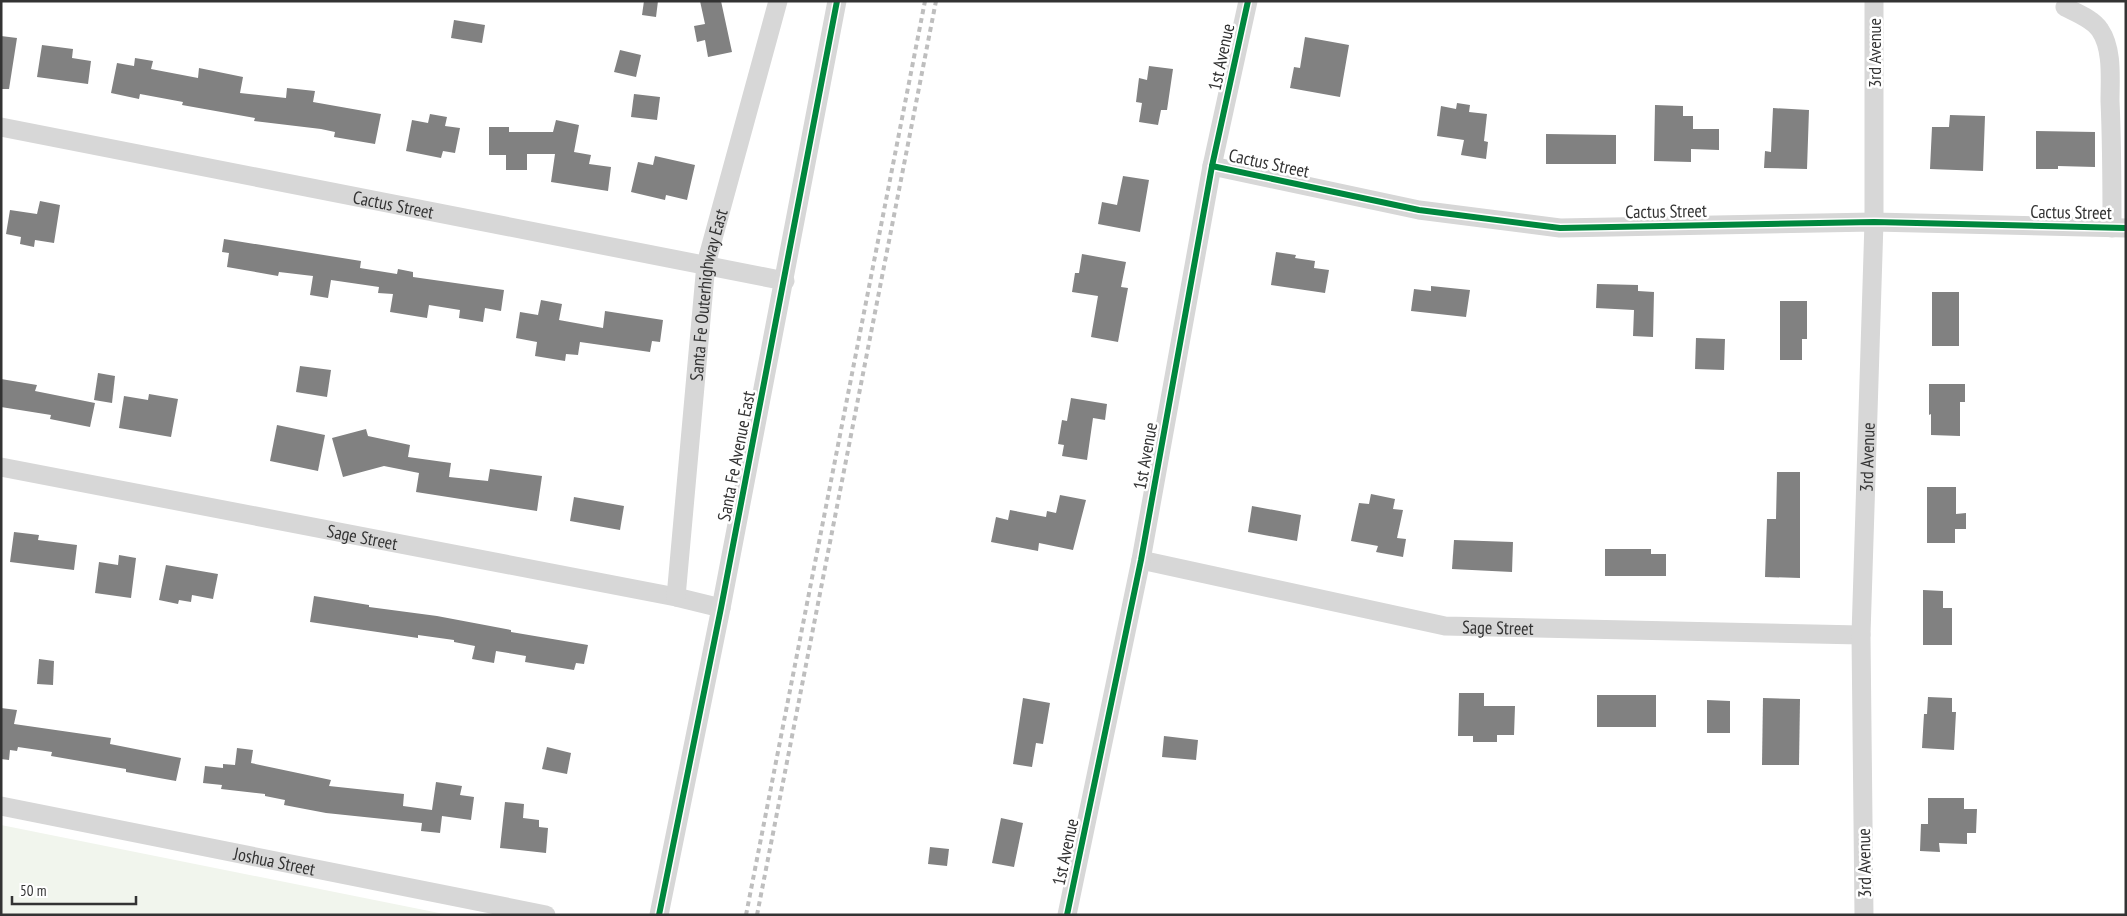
<svg xmlns="http://www.w3.org/2000/svg" width="2127" height="916" viewBox="0 0 2127 916" font-family="'PT Sans Narrow',sans-serif">
<style>
.green{fill:#f1f5ed}
.building{fill:#818181}
.lines{fill:none;stroke-linecap:round;stroke-linejoin:round}
.minor{stroke:#d7d7d7;stroke-width:19}
.rail{stroke:#bebebe;stroke-width:4;stroke-dasharray:5 4;stroke-linecap:butt}
.cycleway-casing{stroke:#fff;stroke-width:9}
.cycleway{stroke:#00873e;stroke-width:6}
.labels{text-anchor:middle;dominant-baseline:central;stroke-width:5;stroke-linejoin:round;paint-order:stroke}
.street-label{font-size:18px;fill:#333;stroke:#fff}
</style>
<rect width="100%" height="100%" fill="#fff"/>
<!-- green -->
<path class="green" d="M1,825L449,915H1Z"/>
<!-- building -->
<g class="building">
<path d="M644,1H658L656,17L642,15Z"/>
<path d="M700,1H721L732,52L708,57L705,40L697,42L694,26L705,24Z"/>
<path d="M454,20L485,25L482,43L451,38Z"/>
<path d="M1,36L17,38L9,89H1Z"/>
<path d="M1305,37L1349,45L1340,97L1290,88L1294,67L1300,68Z"/>
<path d="M42,45L73,49L72,58L91,61L88,84L37,77Z"/>
<path d="M620,50L641,55L636,77L614,72Z"/>
<path d="M135,58L153,61L151,69L198,78L199,68L243,77L240,93L286,98L287,88L315,91L313,102L381,114L375,144L334,137L335,132L321,129L254,121L255,118L182,105L183,102L140,94L139,99L111,93L117,63L134,66Z"/>
<path d="M1149,66L1173,69L1167,110H1161L1158,125L1139,122L1142,103L1136,102L1139,78L1147,80Z"/>
<path d="M634,94L660,97L657,120L631,117Z"/>
<path d="M1457,103L1470,105L1469,112L1487,114L1484,141L1488,142L1486,159L1461,155L1464,140L1437,136L1441,106L1456,109Z"/>
<path d="M1655,105L1683,106V116H1693V129H1719V150L1691,149V162L1654,161Z"/>
<path d="M1773,108L1809,110L1807,169L1764,168L1765,151L1771,152Z"/>
<path d="M430,114L447,117L445,126L460,128L455,153L443,151L441,158L406,151L412,120L428,123Z"/>
<path d="M1950,115L1985,116L1983,171L1930,169L1932,127H1949Z"/>
<path d="M556,120L579,125L574,152L591,155L589,164L611,167L608,191L551,182L555,154H527V170H506V155H489V127H509V132H553Z"/>
<path d="M2036,131L2095,132V167L2058,166V169H2036Z"/>
<path d="M1546,134L1616,135V164H1546Z"/>
<path d="M655,156L695,165L687,200L666,195L665,200L631,192L638,162L653,165Z"/>
<path d="M1123,176L1149,180L1140,232L1098,224L1102,202L1117,205Z"/>
<path d="M40,201L60,205L54,243L35,240L34,247L20,244L21,237L6,234L10,210L37,214Z"/>
<path d="M224,239L361,261L360,268L397,274L398,269L413,272V277L504,290L501,311L485,308L483,322L459,318L460,310L429,305L427,318L390,312L393,294L378,293L379,287L331,280L328,298L310,295L313,276L279,272L278,276L227,267L229,253L222,252Z"/>
<path d="M1276,252L1296,255L1295,258L1315,261L1314,268L1329,270L1325,293L1271,285Z"/>
<path d="M1082,254L1126,262L1121,287L1128,288L1118,342L1091,337L1098,296L1072,292L1075,273H1079Z"/>
<path d="M1597,284L1638,285V291L1654,292L1653,337L1633,336L1634,310L1596,308Z"/>
<path d="M1431,286L1470,290L1466,317L1411,311L1414,289L1431,291Z"/>
<rect x="1932" y="292" width="27" height="54"/>
<path d="M541,300L562,304L559,320L603,328L605,311L663,320L660,342L652,341L650,352L580,342L578,355L566,354L565,361L535,356L537,342L516,338L520,312L538,315Z"/>
<path d="M1780,301H1807V339H1802V360H1780Z"/>
<path d="M1696,338L1725,339L1724,370L1695,369Z"/>
<path d="M300,366L331,370L327,397L296,392Z"/>
<path d="M98,373L115,376L112,403L94,400Z"/>
<path d="M1,379L37,385L35,391L95,403L90,427L50,419L51,415L1,407Z"/>
<path d="M1929,384H1965V402H1960V436L1931,435V414L1929,415Z"/>
<path d="M149,394L178,399L171,437L119,428L124,396L148,400Z"/>
<path d="M1071,398L1107,404L1105,420L1093,418L1087,460L1062,456L1064,445L1058,444L1062,420L1067,421Z"/>
<path d="M277,425L325,435L318,471L270,461Z"/>
<path d="M366,429L368,436L410,445L408,457L451,463L449,477L488,481L490,469L542,476L537,511L416,492L419,473L384,466L343,477L332,438Z"/>
<path d="M1777,472H1800V578L1765,577L1767,519H1776Z"/>
<path d="M1927,487H1956V514L1966,513V529H1955V543H1927Z"/>
<path d="M1371,494L1395,499L1393,509L1403,510L1397,538L1406,539L1403,557L1376,552L1378,546L1351,541L1359,503L1369,504Z"/>
<path d="M1060,495L1086,500L1073,550L1039,543L1038,551L991,542L996,517L1008,520L1010,510L1046,517L1047,511L1056,513Z"/>
<path d="M574,497L624,506L620,530L570,521Z"/>
<path d="M1252,506L1301,515L1297,541L1248,532Z"/>
<path d="M14,532L39,535L38,540L77,545L74,570L10,562Z"/>
<path d="M1454,540L1513,542L1512,572L1452,569Z"/>
<path d="M1605,549H1651V554H1666V576H1605Z"/>
<path d="M119,555L136,558L131,598L95,593L99,562L118,565Z"/>
<path d="M166,565L218,574L213,599L192,595L191,602L179,600L178,604L159,600Z"/>
<path d="M1923,590L1943,591V608H1952V645H1923Z"/>
<path d="M314,596L369,605V607L437,616L511,630V632L588,645L584,664L576,663L574,670L525,662L526,656L496,651L494,663L472,659L475,646L454,642V640L418,635V638L310,622Z"/>
<path d="M39,659L54,661L53,685L37,684Z"/>
<path d="M1459,693H1484V706H1515L1514,735H1497V742H1473V736H1458Z"/>
<rect x="1597" y="695" width="59" height="32"/>
<path d="M1928,697L1952,698V712H1956L1954,750L1922,748L1924,714H1927Z"/>
<path d="M1023,698L1050,703L1043,744L1036,743L1032,767L1013,764Z"/>
<path d="M1763,698L1800,699L1799,765H1762Z"/>
<path d="M1707,700L1730,701V733H1707Z"/>
<path d="M1,708L17,710L14,724L111,738L110,744L181,758L176,781L126,772V769L51,756L52,752L18,747L17,751L10,750L9,760L1,759Z"/>
<path d="M1164,736L1198,740L1196,760L1162,757Z"/>
<path d="M547,747L571,753L567,774L542,769Z"/>
<path d="M237,748L253,750L251,763L331,780L329,786L404,794L403,806L432,810L436,782L462,786L460,795L474,797L471,820L442,816L440,833L421,831L422,823L326,813L284,805L285,800L265,796V794L221,789L222,785L203,783L205,766L223,768V764L235,765Z"/>
<path d="M1928,798H1964V809H1977L1976,833H1967V844L1939,843L1940,852L1920,851L1921,824H1928Z"/>
<path d="M505,802L524,804L523,818L539,820V827L548,828L546,853L500,848Z"/>
<path d="M1001,818L1023,823L1014,867L992,863Z"/>
<path d="M930,847L949,849L947,866L928,864Z"/>
</g>
<g class="lines">
<!-- minor -->
<g class="minor">
<path d="M2065,7C2077,13 2093,19 2100,30C2113,49 2110,79 2110,101C2112,143 2112,185 2112,228"/>
<path id="s1" d="M1,127L785,281"/>
<path d="M1212,166L1419,210L1560,228L1874,222L2126,228"/>
<path id="s2" d="M1,467L676,597L721,608"/>
<path id="s3" d="M1141,560L1445,626L1861,635"/>
<path id="s4" d="M676,597L706,264L778,1"/>
<path id="s5" d="M1,806L546,915"/>
<path d="M659,915L721,608L837,1"/>
<path d="M1067,915L1141,560L1212,166L1248,1"/>
<path id="s6" d="M1864,915L1861,635L1874,222V1"/>
</g>
<!-- rail -->
<g class="rail">
<path d="M746,915L925,1"/>
<path d="M757,915L936,1"/>
</g>
<!-- cycleway casing -->
<g class="cycleway-casing">
<g id="cycleway">
<path d="M1212,166L1419,210L1560,228L1874,222L2126,228"/>
<path d="M659,915L721,608L837,1"/>
<path d="M1067,915L1141,560L1212,166L1248,1"/>
</g>
</g>
<!-- cycleway -->
<use href="#cycleway" class="cycleway"/>
</g>
<g class="labels">
<!-- street labels -->
<g class="street-label">
<text transform="translate(1874 53) rotate(-90)">3rd Avenue</text>
<text transform="translate(1221 57) rotate(-78)">1st Avenue</text>
<text transform="translate(1269 163) rotate(12)">Cactus Street</text>
<text stroke="none"><textPath href="#s1" startOffset="400">Cactus Street</textPath></text>
<text transform="translate(1666 211) rotate(-1)">Cactus Street</text>
<text transform="translate(2071 212) rotate(1)">Cactus Street</text>
<text stroke="none"><textPath href="#s4" startOffset="304">Santa Fe Outerhighway East</textPath></text>
<text transform="translate(736 456) rotate(-79)">Santa Fe Avenue East</text>
<text transform="translate(1145 456) rotate(-80)">1st Avenue</text>
<text stroke="none"><textPath href="#s6" startOffset="458">3rd Avenue</textPath></text>
<text stroke="none"><textPath href="#s2" startOffset="368">Sage Street</textPath></text>
<text stroke="none"><textPath href="#s3" startOffset="364">Sage Street</textPath></text>
<text transform="translate(1065 852) rotate(-78)">1st Avenue</text>
<text stroke="none"><textPath href="#s5" startOffset="279">Joshua Street</textPath></text>
<text transform="translate(1864 863) rotate(-91)">3rd Avenue</text>
</g>
</g>
<!-- border -->
<rect width="2127" height="916" fill="none" stroke="#333333" stroke-width="5"/>
<!-- scale -->
<path d="M12 896v8h124v-8" fill="none" stroke="#333333" stroke-width="2.5"/>
<text x="20" y="896" font-size="15" fill="#333333" stroke="#ffffff" stroke-width="4" paint-order="stroke">50 m</text>
</svg>
